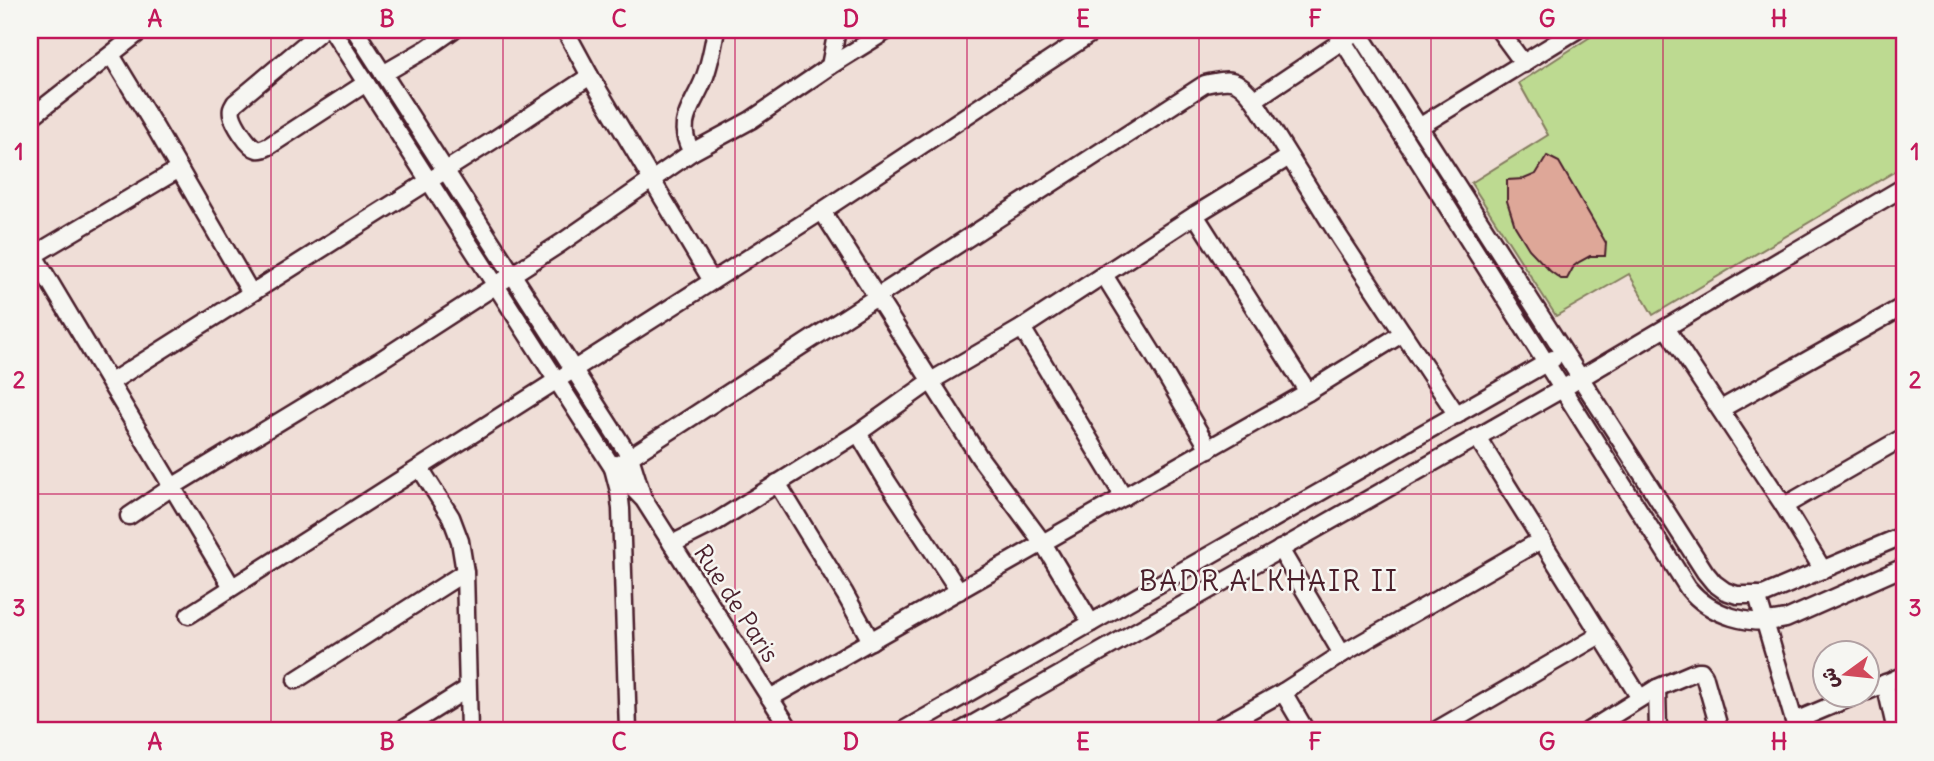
<svg xmlns="http://www.w3.org/2000/svg" width="1934" height="761" viewBox="0 0 1934 761" font-family="Delius,'Playpen Sans Arabic',sans-serif">
<style>
.green{fill:#bdda91;stroke:#847c5e;stroke-width:2}
.building{fill:#dea798;stroke:#4a1f2b;stroke-width:2}
.lines{fill:none;stroke-linecap:round;stroke-linejoin:round}
.minor-casing{stroke:#4a1f2b;stroke-width:21}
.minor{stroke:#f6f6f2;stroke-width:16}
.grid{fill:none;stroke:#c2185b;stroke-width:2;stroke-opacity:0.55}
.labels{text-anchor:middle;dominant-baseline:central;stroke-width:5;stroke-linejoin:round;paint-order:stroke}
.street-label{font-size:24px;fill:#4a1f2b;stroke:#f6f6f2}
.quarter-label{font-size:28px;letter-spacing:2px;fill:#4a1f2b;stroke:#f6f6f2}
.neatline{fill:none;stroke:#c2185b;stroke-width:2.5}
.grid-label{font-size:23px;text-anchor:middle;font-weight:bold;fill:#c2185b}
</style>
<rect width="100%" height="100%" fill="#efded7"/>
<filter id="ink" filterUnits="userSpaceOnUse"><feTurbulence type="fractalNoise" baseFrequency=".0143" numOctaves="2"/><feDisplacementMap in="SourceGraphic" scale="14" xChannelSelector="R" yChannelSelector="G"/><feConvolveMatrix kernelMatrix="1 2 1 2 8 2 1 2 1" color-interpolation-filters="sRGB"/></filter>
<g filter="url(#ink)">
<!-- green -->
<path class="green" d="M1601,30H1904V166L1653,315L1629,274L1556,316L1471,183L1548,135L1519,83Z"/>
<!-- building -->
<path class="building" d="M1547,156L1559,162L1606,243L1605,256H1590L1579,262L1574,266L1567,279H1561L1550,271L1529,249L1515,226L1507,201V180L1524,179L1536,174Z"/>
<g class="lines">
<!-- minor casing -->
<g class="minor-casing">
<g id="minor">
<path d="M322,30L235,103C232,108 231,109 232,115C234,123 248,147 257,149C261,150 265,148 269,146L366,83"/>
<path d="M332,30L613,468L644,500L791,731"/>
<path d="M355,30L630,457L642,495"/>
<path d="M565,30L590,76L712,281"/>
<path d="M1336,30L1688,588C1711,616 1750,627 1786,619L1904,567"/>
<path d="M1357,30L1705,572L1714,583L1725,591L1737,595H1763L1904,535"/>
<path d="M1499,30L1524,64"/>
<path d="M111,55L156,129L251,293"/>
<path d="M830,66L837,30"/>
<path d="M383,74L426,49L453,30"/>
<path d="M1254,100L1351,35"/>
<path d="M30,118L142,30"/>
<path d="M1419,127L1577,30"/>
<path d="M692,152C674,122 693,107 704,79C710,64 713,46 716,30"/>
<path d="M822,211L980,458L1043,543L1091,623"/>
<path d="M1195,215L1308,392"/>
<path d="M30,249L232,587"/>
<path d="M34,255L179,169"/>
<path d="M1104,275L1152,352L1209,449"/>
<path d="M1022,328L1124,497"/>
<path d="M1666,328L1784,506L1823,570"/>
<path d="M111,382L492,141L590,76"/>
<path d="M1721,409L1904,306"/>
<path d="M858,433L888,483L959,591"/>
<path d="M1477,437L1640,698"/>
<path d="M420,468L451,517L460,541L465,572L469,731"/>
<path d="M777,483L845,594L871,641"/>
<path d="M1784,506L1904,437"/>
<path d="M129,516L172,487L379,361L561,243L692,152L751,120L830,66L888,30"/>
<path d="M672,544L716,522L858,433L931,381L1022,328L1195,215L1289,157"/>
<path d="M1280,549L1342,654"/>
<path d="M1757,595L1797,731"/>
<path d="M189,615L822,211L1096,30"/>
<path d="M296,680L465,572"/>
<path d="M1885,683L1896,731"/>
<path d="M1657,688L1658,731"/>
<path d="M1868,691L1904,675"/>
<path d="M1283,692L1306,731"/>
<path d="M770,698L1308,392L1403,333"/>
<path d="M1795,721L1859,694"/>
<path d="M400,731L467,689"/>
<path d="M628,731L621,509L619,491L613,468L1205,84C1231,78 1238,78 1254,100L1340,238L1457,415"/>
<path d="M902,731L1553,359"/>
<path d="M961,731L1562,389L1904,187"/>
<path d="M1213,731L1283,692L1342,654L1541,540"/>
<path d="M1435,731L1600,635"/>
<path d="M1588,731L1657,688L1697,671H1701L1704,675L1720,731"/>
</g>
</g>
<!-- minor -->
<use href="#minor" class="minor"/>
</g>
</g>
<!-- grid -->
<path class="grid" d="M271,30V731M503,30V731M735,30V731M967,30V731M1199,30V731M1431,30V731M1663,30V731M30,266H1904M30,494H1904"/>
<g class="labels">
<!-- street labels -->
<g class="street-label">
<text transform="translate(737 603) rotate(57)">Rue de Paris</text>
</g>
<!-- quarter labels -->
<g class="quarter-label">
<text x="1269" y="581">BADR ALKHAIR II</text>
</g>
</g>
<!-- margin -->
<rect width="1934" height="761" fill="none" stroke="#f6f6f2" stroke-width="77"/>
<!-- north arrow -->
<g transform="translate(1846 674) rotate(255)"><circle r="33" fill="#f6f6f2" stroke="#b1a0a2" stroke-width="2"/>
<path d="M0-5L12 26L0 18L-12 26Z" fill="#d1495b"/>
<text y="-10" font-size="19" font-weight="bold" text-anchor="middle" fill="#4a1f2b">ش</text>
</g>
<rect x="38" y="38" width="1858" height="684" class="neatline"/>
<g class="grid-label">
<text x="155" y="27">A</text>
<text x="387" y="27">B</text>
<text x="619" y="27">C</text>
<text x="851" y="27">D</text>
<text x="1083" y="27">E</text>
<text x="1315" y="27">F</text>
<text x="1547" y="27">G</text>
<text x="1779" y="27">H</text>
<text x="19" y="160">1</text>
<text x="1915" y="160">1</text>
<text x="19" y="388">2</text>
<text x="1915" y="388">2</text>
<text x="19" y="616">3</text>
<text x="1915" y="616">3</text>
<text x="155" y="750">A</text>
<text x="387" y="750">B</text>
<text x="619" y="750">C</text>
<text x="851" y="750">D</text>
<text x="1083" y="750">E</text>
<text x="1315" y="750">F</text>
<text x="1547" y="750">G</text>
<text x="1779" y="750">H</text>
</g>
</svg>
